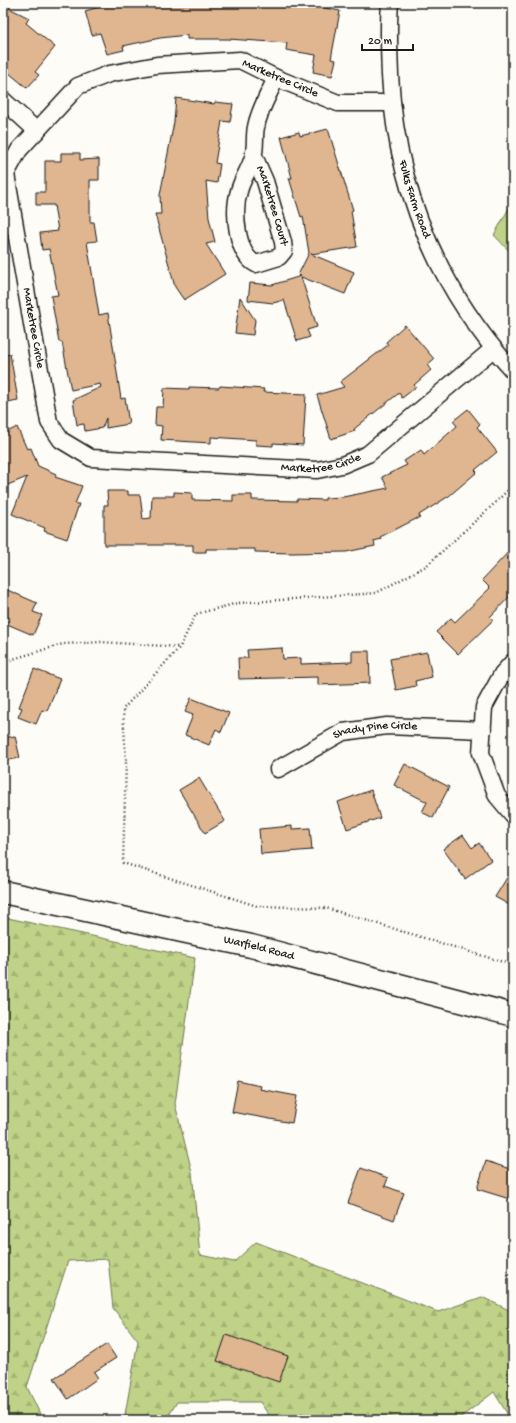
<svg xmlns="http://www.w3.org/2000/svg" width="516" height="1423" viewBox="0 0 516 1423" font-family="'Gochi Hand',sans-serif">
<style>
.forest{fill:url(#forest-firs);stroke:#6e7752}
.garden{fill:#bfd287;stroke:#6e7752}
.building{fill:#e0b690;stroke:#1c1c1c}
.lines{fill:none;stroke-linecap:round;stroke-linejoin:round}
.street-casing{stroke:#1c1c1c;stroke-width:19}
.secondary-casing{stroke:#1c1c1c;stroke-width:25}
.path{stroke:#1c1c1c;stroke-width:2.5;stroke-dasharray:1 3;stroke-linecap:butt}
.street{stroke:#fdfcf7;stroke-width:16}
.secondary{stroke:#fdfcf7;stroke-width:22}
.labels{text-anchor:middle;dominant-baseline:central;stroke-width:3;stroke-linejoin:round;paint-order:stroke}
.street-label{font-size:12px;fill:#1c1c1c;stroke:#fdfcf7}
</style>
<defs>
<pattern id="forest-firs" width="22" height="20" patternUnits="userSpaceOnUse"><rect width="22" height="20" fill="#bfd287"/><path d="M5 1l3.5 6h-7zM16 11l3.5 6h-7z" fill="#a4b474"/></pattern>
</defs>
<rect width="100%" height="100%" fill="#fdfcf7"/>
<filter id="ink" filterUnits="userSpaceOnUse"><feTurbulence type="fractalNoise" baseFrequency=".025" numOctaves="2"/><feDisplacementMap in="SourceGraphic" scale="8" xChannelSelector="R" yChannelSelector="G"/><feConvolveMatrix kernelMatrix="1 2 1 2 8 2 1 2 1" color-interpolation-filters="sRGB"/></filter>
<g filter="url(#ink)">
<!-- forest -->
<path class="forest" d="M3,917L195,958L175,1104L192,1172L200,1255L234,1262L256,1242L438,1312L482,1297L513,1312V1420H511L494,1392L457,1420H272L260,1402H177L166,1420H124L138,1341L113,1308L108,1259L68,1261L27,1387L43,1420H3Z"/>
<!-- garden -->
<path class="garden" d="M513,201V255L494,235Z"/>
<!-- building -->
<g class="building">
<path d="M113,3H311V5L340,11L331,59L336,60L332,76L313,72L316,55L286,50L287,43L228,39H187V35L160,38L123,46L124,50L107,54L100,33L92,35L85,11Z"/>
<path d="M3,5L29,18L26,23L55,47L35,72L39,75L27,88L3,68Z"/>
<path d="M176,98L214,104L215,102L233,104L230,122L222,121L215,163L220,164L217,183L206,181L209,218L215,242L206,244L225,274L184,300L175,287L155,214H161L160,195L174,122Z"/>
<path d="M328,129L353,210L351,211L357,247L311,254L354,272L345,294L301,277L317,327L307,330L310,337L297,341L284,300L273,303L248,300L250,283L272,285L301,276L298,275L309,253L303,216L301,217L289,178H292L281,137L299,132L300,136Z"/>
<path d="M61,153H80V160L99,159V180H90V222H94L97,241L87,242L99,315L108,313L121,399L125,398L129,424L106,428V418L102,428L85,431L84,424L77,425L73,400L101,387L100,384L71,390L62,342H59L51,296L58,295L49,249L42,250L40,233L58,231L54,205H36V192H45V161H61Z"/>
<path d="M240,297L255,320L253,335L235,333Z"/>
<path d="M405,325L434,359L427,365L431,370L414,385L416,387L402,398L399,393L354,429L355,431L331,439L317,395L344,387L340,382L388,345L386,342Z"/>
<path d="M10,354L18,400L3,403V355Z"/>
<path d="M220,386L264,389L263,392L306,394L303,445L273,443V446L256,445V440L211,437V443L161,440L162,426L155,425L156,407H163L164,388L189,389V387L219,388Z"/>
<path d="M468,409L480,424L477,427L497,452L475,470L477,472L449,496L419,515L420,517L380,537L381,539L374,541L375,546L346,552L291,553L255,552V549H206V552H193V545H104V505H108L107,491H128V495H140L143,519L151,518L152,496H174V492L192,493V500L233,501V495H252V500L297,501V499L325,500V498L343,497L388,488L382,477L407,465L404,461L421,450L424,455L457,426L453,421Z"/>
<path d="M17,427L27,449L31,448L38,466L56,474L55,477L82,486L75,504H79L67,539L44,531L45,528L12,514L27,477L3,487V434Z"/>
<path d="M513,547V593L490,617L493,620L458,654L436,632L451,618L455,622L490,588L482,580Z"/>
<path d="M3,588L37,603L33,612L42,615L33,635L7,624L10,618L3,615Z"/>
<path d="M282,648L283,659L301,658V664L352,662V651H369L370,683L318,685V677L239,679L238,658H248L247,650Z"/>
<path d="M427,652L432,677L415,681L416,686L396,690L390,659Z"/>
<path d="M34,669L60,679L47,711L42,710L36,724L18,717L22,708L19,707Z"/>
<path d="M191,698L229,713L221,732L216,729L209,745L185,735L193,715L185,712Z"/>
<path d="M15,736L20,758L3,761V738Z"/>
<path d="M405,764L449,787L433,818L422,812L427,802L394,785Z"/>
<path d="M199,778L225,821L205,833L179,790Z"/>
<path d="M371,790L380,818L347,829L338,802Z"/>
<path d="M292,826V829L310,828L312,850L261,854L259,829Z"/>
<path d="M463,835L472,848L479,843L491,860L465,879L443,849Z"/>
<path d="M513,868V907L495,897Z"/>
<path d="M238,1081L260,1086L259,1089L297,1096L292,1123L232,1112Z"/>
<path d="M486,1161L513,1170V1200L477,1189Z"/>
<path d="M361,1168L388,1178L385,1186L404,1193L394,1220L348,1203Z"/>
<path d="M226,1335L288,1356L279,1382L217,1361Z"/>
<path d="M107,1344L116,1358L94,1372L98,1378L68,1399L54,1378Z"/>
</g>
<g class="lines">
<!-- street casing -->
<g class="street-casing">
<g id="street">
<path id="s1" d="M390,3C388,27 389,51 390,75C396,188 437,287 513,371"/>
<path d="M3,100L37,131"/>
<path id="s2" d="M392,103H338L276,78L240,60L157,65L109,74L78,86L19,150L6,174L49,422L61,440L91,458L317,470L342,465L368,454L493,349"/>
<path id="s3" d="M254,156L265,181L283,242L284,251L279,257L256,264C236,254 233,211 239,191C242,179 250,169 253,157C256,148 254,136 256,127C259,110 269,94 276,78"/>
<path d="M513,662L502,674L484,707L481,753L497,796L513,815"/>
<path id="s4" d="M278,769L343,732L387,726L483,730"/>
</g>
</g>
<!-- secondary casing -->
<g class="secondary-casing">
<g id="secondary">
<path id="s5" d="M3,892L251,946L513,1015"/>
</g>
</g>
<!-- path -->
<g class="path">
<path d="M513,485L494,504L426,566L376,593L238,603L196,614L180,647L123,709L126,762L123,863L257,906L326,908L513,965"/>
<path d="M3,662L63,644L101,642L179,647"/>
</g>
<!-- street -->
<use href="#street" class="street"/>
<!-- secondary -->
<use href="#secondary" class="secondary"/>
</g>
</g>
<g class="labels">
<!-- street labels -->
<g class="street-label">
<text transform="translate(280 79) rotate(23)">Marketree Circle</text>
<text stroke="none"><textPath href="#s1" startOffset="199">Fulks Farm Road</textPath></text>
<text stroke="none"><textPath href="#s3" startOffset="53">Marketree Court</textPath></text>
<text stroke="none"><textPath href="#s2" startOffset="597">Marketree Circle</textPath></text>
<text stroke="none"><textPath href="#s2" startOffset="980">Marketree Circle</textPath></text>
<text stroke="none"><textPath href="#s4" startOffset="107">Shady Pine Circle</textPath></text>
<text stroke="none"><textPath href="#s5" startOffset="262">Warfield Road</textPath></text>
</g>
</g>
<!-- margin -->
<rect width="516" height="1423" fill="none" stroke="#fdfcf7" stroke-width="16"/>
<rect x="8" y="8" width="500" height="1407" fill="none" stroke="#1c1c1c" stroke-width="1.5" filter="url(#ink)"/>
<!-- scale -->
<path d="M362 44v6h51v-6" fill="none" stroke="#1c1c1c" stroke-width="2"/>
<text x="368" y="44" font-size="12" fill="#1c1c1c" stroke="#fdfcf7" stroke-width="3" paint-order="stroke">20 m</text>
</svg>
